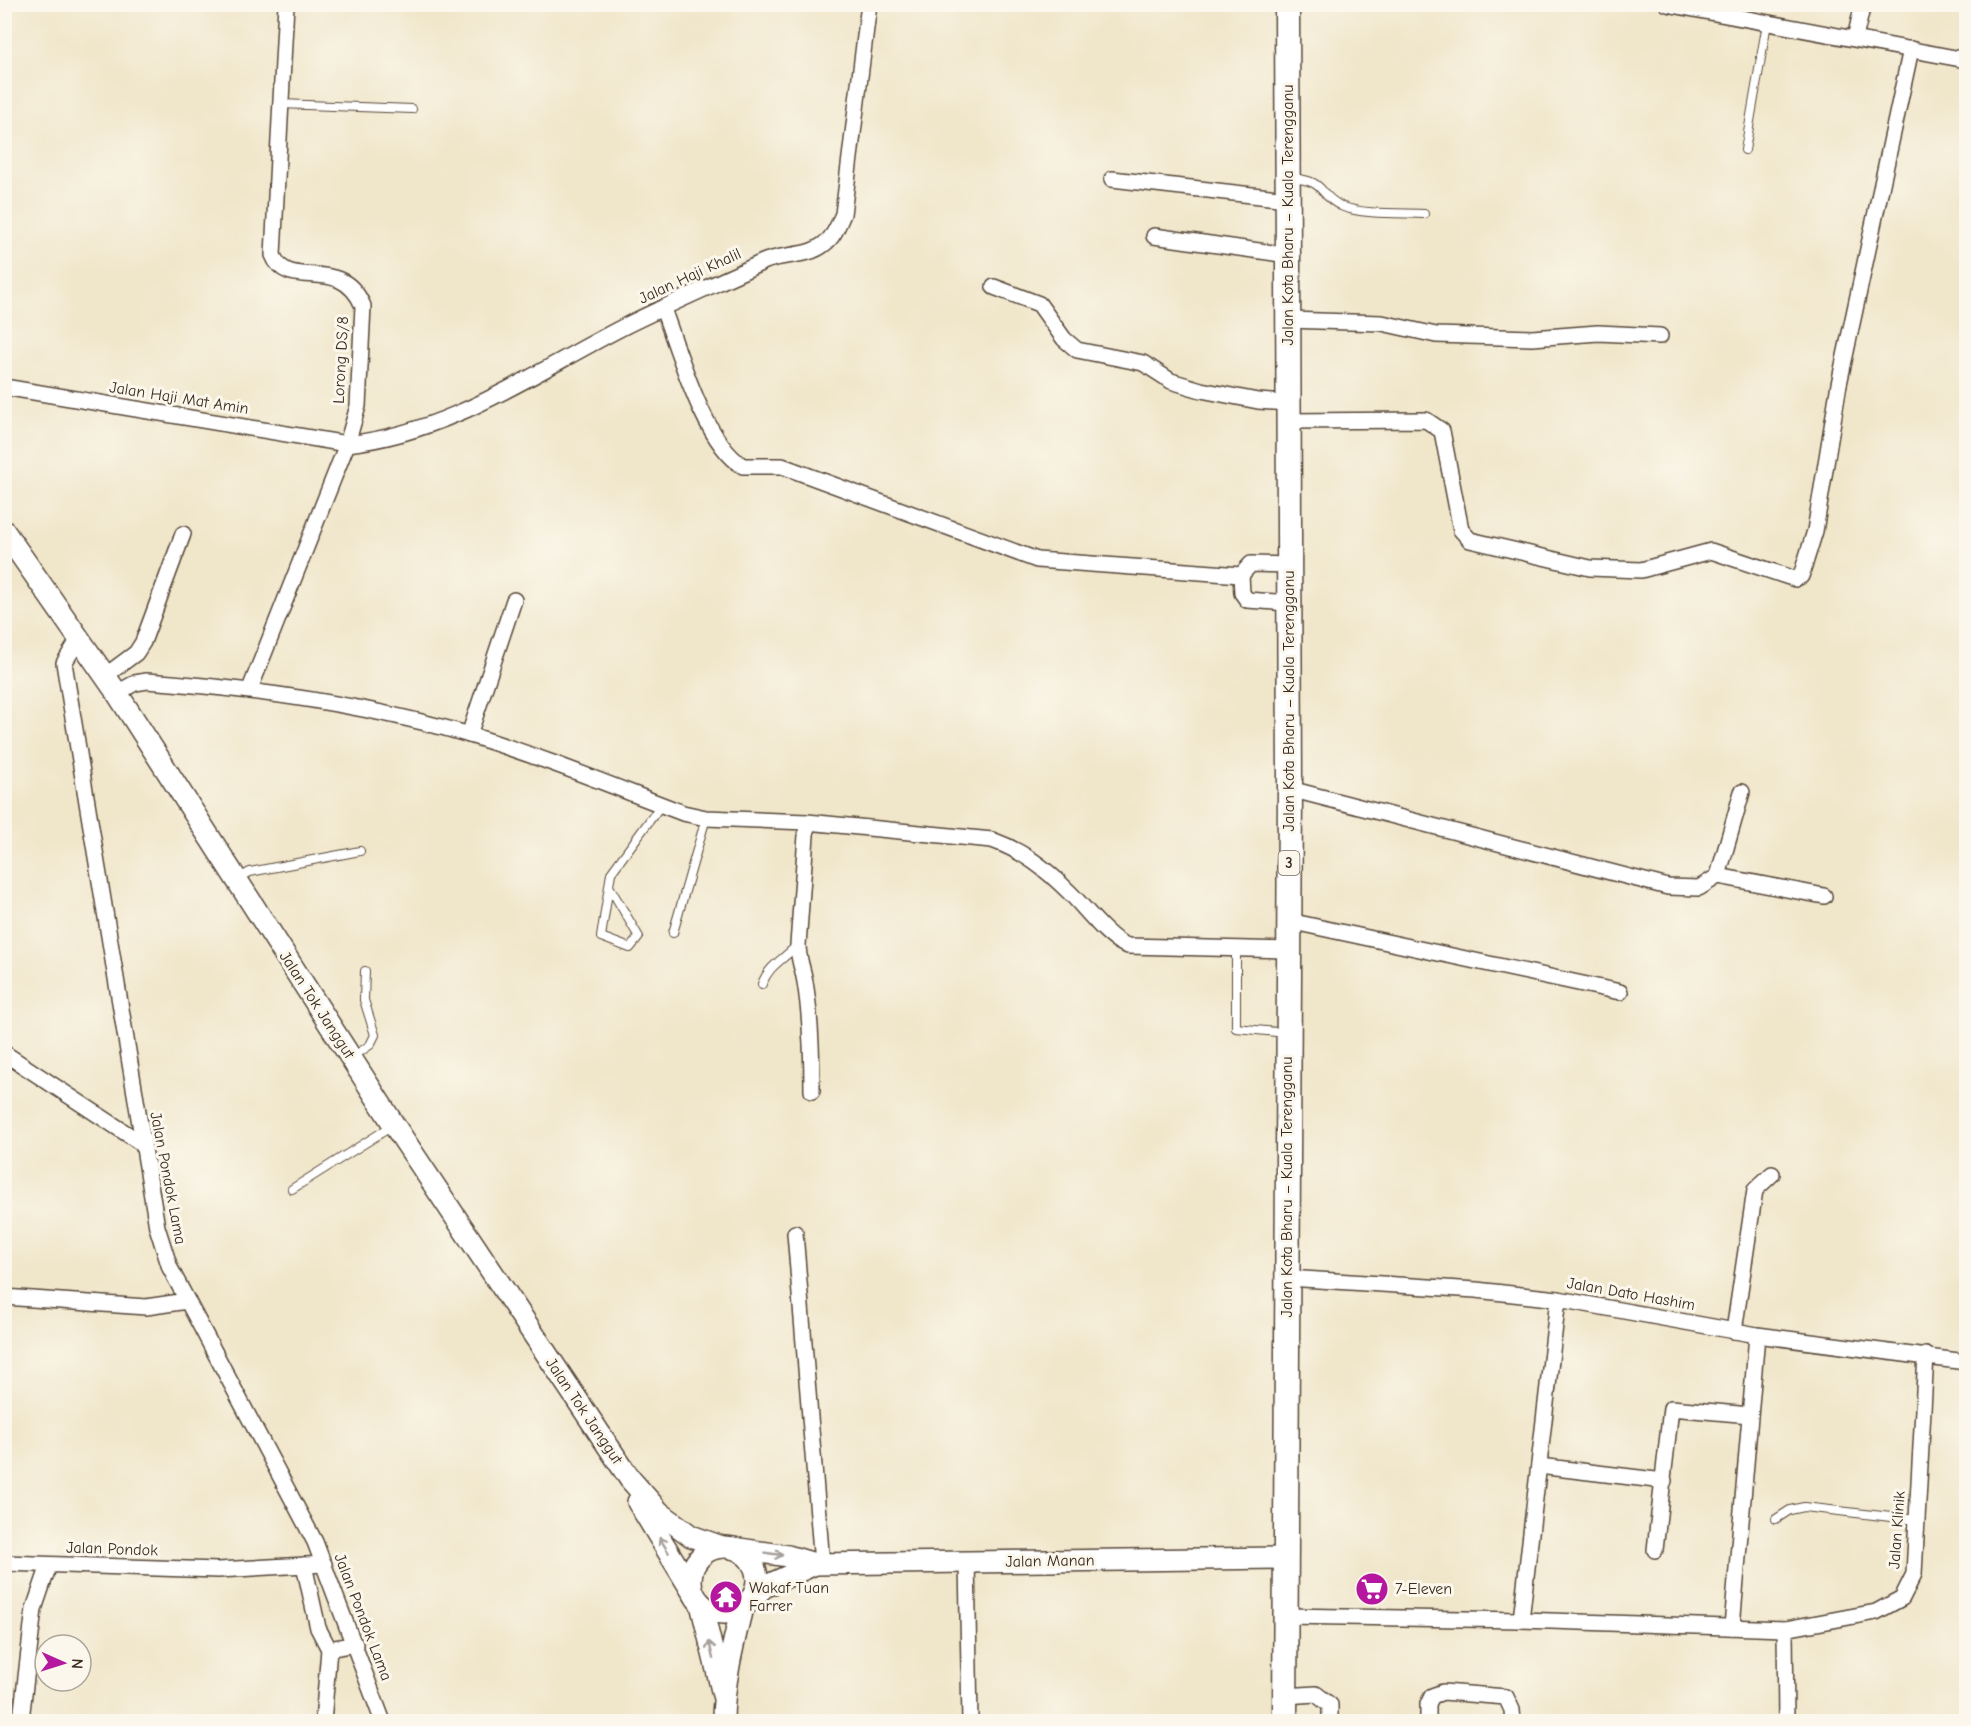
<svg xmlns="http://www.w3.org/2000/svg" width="1971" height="1726" viewBox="0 0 1971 1726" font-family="'Comic Neue',sans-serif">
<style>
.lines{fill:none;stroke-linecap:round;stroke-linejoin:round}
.service-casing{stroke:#564638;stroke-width:10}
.minor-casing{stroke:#564638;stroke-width:18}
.secondary-casing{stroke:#564638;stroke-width:24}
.primary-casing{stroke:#564638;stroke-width:27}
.service{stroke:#fff;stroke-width:8}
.minor{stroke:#fff;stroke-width:15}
.secondary{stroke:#fff;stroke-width:21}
.primary{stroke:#fff;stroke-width:24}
.oneway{stroke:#a79f9a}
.labels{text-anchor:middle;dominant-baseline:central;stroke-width:6;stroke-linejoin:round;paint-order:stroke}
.shield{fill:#fbf7ec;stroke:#75685c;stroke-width:1.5}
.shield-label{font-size:15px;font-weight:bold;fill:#3b2a1e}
.street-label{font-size:16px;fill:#3b2a1e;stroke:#fbf7ec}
.poi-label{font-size:16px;fill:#3b2a1e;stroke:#fbf7ec;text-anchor:start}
</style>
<rect width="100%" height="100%" fill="#fbf7ec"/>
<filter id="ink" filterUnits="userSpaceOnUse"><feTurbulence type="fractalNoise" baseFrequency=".0167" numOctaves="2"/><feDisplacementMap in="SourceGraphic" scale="12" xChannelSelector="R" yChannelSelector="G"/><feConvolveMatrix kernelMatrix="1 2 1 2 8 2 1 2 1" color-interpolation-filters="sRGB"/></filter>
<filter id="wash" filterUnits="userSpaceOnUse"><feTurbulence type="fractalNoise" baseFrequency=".008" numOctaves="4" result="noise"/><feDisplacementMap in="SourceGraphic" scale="24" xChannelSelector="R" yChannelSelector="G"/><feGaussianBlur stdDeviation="1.35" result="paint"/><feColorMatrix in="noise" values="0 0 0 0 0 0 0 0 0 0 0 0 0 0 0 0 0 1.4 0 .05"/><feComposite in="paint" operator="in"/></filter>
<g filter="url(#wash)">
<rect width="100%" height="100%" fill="#f0e6ca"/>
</g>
<g filter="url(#ink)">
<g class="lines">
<!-- service casing -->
<g class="service-casing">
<g id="service">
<path d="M280,104L412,109"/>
<path d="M1745,150L1767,23"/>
<path d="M1290,178C1329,181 1315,193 1341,206C1361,215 1401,213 1424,214"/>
<path d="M239,878L250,872L360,851"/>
<path d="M609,886L639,937L630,948L601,937L611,873L661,805"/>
<path d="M673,933L706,818"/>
<path d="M1236,948V1028L1287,1033"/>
<path d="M762,984C769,965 783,960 796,946"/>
<path d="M354,1056L370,1045L375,1035L364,1000L365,971"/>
<path d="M292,1189L392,1126"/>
<path d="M1776,1519L1790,1510L1804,1507L1917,1520"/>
</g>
</g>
<!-- minor casing -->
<g class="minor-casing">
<g id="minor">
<path d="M1667,4L1966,60"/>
<path d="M1855,38L1863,4"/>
<path d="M1112,179L1287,199"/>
<path d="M1154,236L1288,255"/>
<path d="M994,287L1039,304L1064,339L1077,350L1143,363L1171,381L1201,390L1258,401L1288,403"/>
<path d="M663,309C679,351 704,443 743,466H782L1037,560L1241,575L1251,564L1288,565"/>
<path d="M1288,320L1382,323L1436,335L1532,338L1598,333L1660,336"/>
<path d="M4,387L347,444C451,433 536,371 627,325C671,303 718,283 763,262C782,253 807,258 824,244C834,237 838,225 843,214L869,4"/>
<path d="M1288,421L1426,420L1442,431L1461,530L1470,540L1590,568L1641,570L1711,551L1795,579L1801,576L1815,531L1839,384L1911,49"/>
<path d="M1241,575L1242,593L1247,600L1289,603"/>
<path d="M79,639L64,663L157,1227L170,1268L315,1542L383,1722"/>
<path d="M105,676L136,653L143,642L183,534"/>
<path d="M250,689L347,444L358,406L363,306C340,252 288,294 273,255L286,4"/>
<path d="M117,693L135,683L147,681C255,689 365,704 470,735C542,757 612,786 683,813L706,818L807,822L992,840C1023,851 1045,868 1068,891C1084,906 1109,941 1128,946L1288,950"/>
<path d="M469,735L514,600"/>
<path d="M1290,789L1668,887L1699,888L1718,876L1824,896"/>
<path d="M807,822L798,945C798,959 803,969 805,982C811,1018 812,1055 812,1091"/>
<path d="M1718,876L1742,792"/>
<path d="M1289,921L1620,992"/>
<path d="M4,1053L141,1143"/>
<path d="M795,1233L822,1564"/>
<path d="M1287,1278L1476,1290L1558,1299L1757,1335L1966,1362"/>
<path d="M4,1297L146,1307L187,1301"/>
<path d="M1734,1331L1755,1190L1772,1174"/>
<path d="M1539,1466L1664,1481"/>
<path d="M1655,1550L1671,1408L1750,1415"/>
<path d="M967,1561L970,1722"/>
<path d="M4,1563L218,1570L324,1564"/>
<path d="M304,1565L318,1628L329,1649"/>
<path d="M1285,1616L1521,1620L1785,1629"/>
<path d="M1521,1620L1558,1299"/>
<path d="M1732,1627L1757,1335"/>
<path d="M1285,1696L1316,1694L1330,1705V1722"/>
<path d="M23,1722L22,1711L34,1609L49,1565"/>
<path d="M323,1722L329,1649L355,1644"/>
<path d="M1428,1722V1704L1432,1696L1443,1692L1506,1697L1512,1710L1513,1722"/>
<path d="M1786,1722L1785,1629L1876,1612L1902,1598L1914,1574L1926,1355"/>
</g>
</g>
<!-- secondary casing -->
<g class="secondary-casing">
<g id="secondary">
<path d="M4,531L117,693L394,1125L630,1479L659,1512L691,1536L722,1547"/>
<path d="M638,1502L692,1591"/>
<circle cx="724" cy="1580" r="33"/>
<path d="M733,1548L788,1556L815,1564L1286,1558"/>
<path d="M750,1600L764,1587L815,1564"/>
<path d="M701,1604L723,1695"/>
<path d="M723,1722C723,1685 733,1644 742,1608"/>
</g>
</g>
<!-- primary casing -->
<g class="primary-casing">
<path id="primary" d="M1285,1722L1290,789L1287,4"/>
</g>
<!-- service -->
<use href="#service" class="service"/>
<!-- minor -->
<use href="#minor" class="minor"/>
<!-- secondary -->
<use href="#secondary" class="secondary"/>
<!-- primary -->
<use href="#primary" class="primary"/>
</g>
<!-- one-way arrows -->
<defs><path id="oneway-shaft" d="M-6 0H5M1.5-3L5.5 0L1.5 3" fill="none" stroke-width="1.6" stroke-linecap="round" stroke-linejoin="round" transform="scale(1.5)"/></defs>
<g class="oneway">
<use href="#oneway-shaft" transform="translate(664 1545) rotate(-121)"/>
<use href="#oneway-shaft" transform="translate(774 1554) rotate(8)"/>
<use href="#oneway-shaft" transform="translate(711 1650) rotate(-103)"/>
</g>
</g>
<!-- icons -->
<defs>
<g id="supermarket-disc" transform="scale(1.725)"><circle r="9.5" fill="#b5179e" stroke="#fbf7ec"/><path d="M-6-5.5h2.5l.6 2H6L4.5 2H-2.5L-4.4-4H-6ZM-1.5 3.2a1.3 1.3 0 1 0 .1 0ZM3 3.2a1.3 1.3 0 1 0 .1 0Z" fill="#fff"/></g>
<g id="temple-disc" transform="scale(1.725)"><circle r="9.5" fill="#b5179e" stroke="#fbf7ec"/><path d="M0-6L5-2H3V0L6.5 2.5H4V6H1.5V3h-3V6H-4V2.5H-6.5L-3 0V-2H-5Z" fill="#fff"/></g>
</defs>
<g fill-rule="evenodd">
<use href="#supermarket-disc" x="1372" y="1589"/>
<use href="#temple-disc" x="726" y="1597"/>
</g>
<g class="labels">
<!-- shield labels -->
<rect class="shield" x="1278.5" y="851" width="21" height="24" rx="4.5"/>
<g class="shield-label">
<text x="1289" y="863">3</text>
</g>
<!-- street labels -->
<g class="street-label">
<text transform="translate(1288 215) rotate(-90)">Jalan Kota Bharu – Kuala Terengganu</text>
<text transform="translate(690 276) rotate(-25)">Jalan Haji Khalil</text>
<text transform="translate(341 360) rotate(-87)">Lorong DS/8</text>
<text transform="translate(179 398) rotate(9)">Jalan Haji Mat Amin</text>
<text transform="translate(1289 701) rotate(-90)">Jalan Kota Bharu – Kuala Terengganu</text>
<text transform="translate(317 1005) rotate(57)">Jalan Tok Janggut</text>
<text transform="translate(168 1178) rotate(79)">Jalan Pondok Lama</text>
<text transform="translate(1287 1187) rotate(-90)">Jalan Kota Bharu – Kuala Terengganu</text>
<text transform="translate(1631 1294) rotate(10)">Jalan Dato Hashim</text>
<text transform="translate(584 1411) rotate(56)">Jalan Tok Janggut</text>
<text transform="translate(1897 1530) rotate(-86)">Jalan Klinik</text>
<text transform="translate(112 1549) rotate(2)">Jalan Pondok</text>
<text transform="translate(1050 1561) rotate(-1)">Jalan Manan</text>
<text transform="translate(363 1617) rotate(69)">Jalan Pondok Lama</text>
</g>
<!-- poi labels -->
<g class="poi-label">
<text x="749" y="1588">Wakaf Tuan<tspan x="749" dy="18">Farrer</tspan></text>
<text x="1395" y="1589">7-Eleven</text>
</g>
</g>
<!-- margin -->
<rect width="1971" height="1726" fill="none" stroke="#fbf7ec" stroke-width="24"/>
<!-- north arrow -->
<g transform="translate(63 1663) rotate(93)"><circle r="28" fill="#fbf7ec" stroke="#aea59a" stroke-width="1.5"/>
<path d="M0-4.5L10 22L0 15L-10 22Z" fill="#b5179e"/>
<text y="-9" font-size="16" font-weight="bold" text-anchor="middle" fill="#3b2a1e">N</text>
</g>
</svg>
